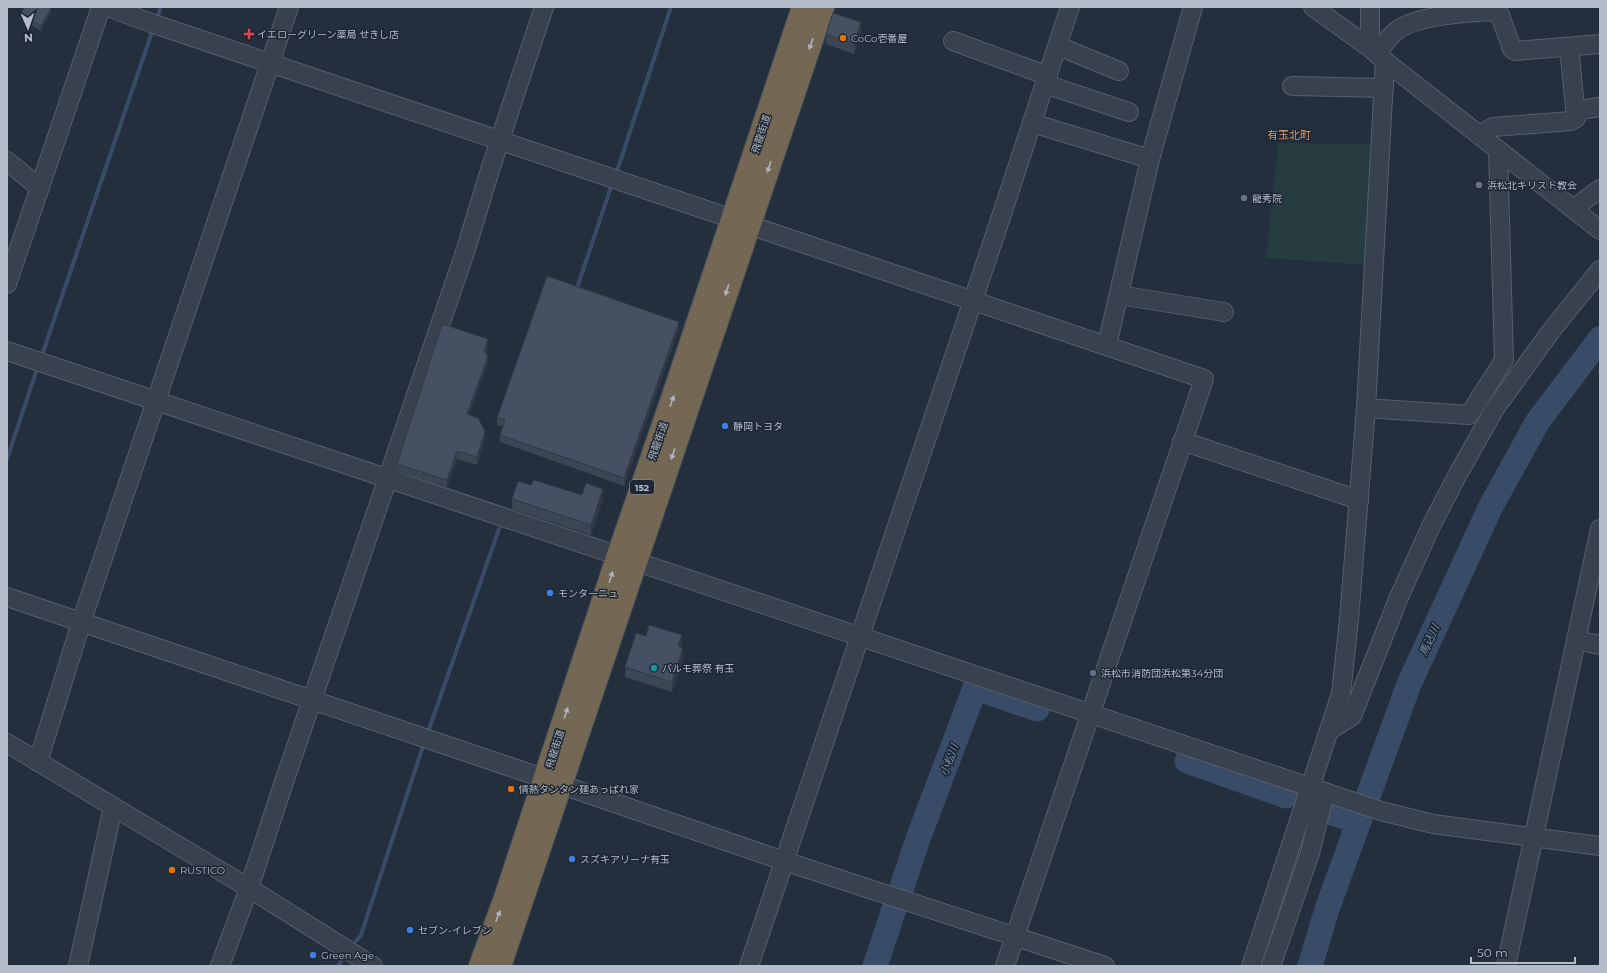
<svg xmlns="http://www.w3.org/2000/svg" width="1607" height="973" viewBox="0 0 1607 973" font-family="Montserrat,'Noto Sans JP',sans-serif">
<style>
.green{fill:#263c3f}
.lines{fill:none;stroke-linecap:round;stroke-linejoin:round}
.stream{stroke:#394c67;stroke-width:4}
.river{stroke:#394c67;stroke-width:25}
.minor-casing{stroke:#565f6c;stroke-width:20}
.highway-casing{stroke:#434c59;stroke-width:24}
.minor{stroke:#38414e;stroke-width:18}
.highway{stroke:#746855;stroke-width:22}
.wall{fill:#3b4654}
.shaded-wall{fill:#303945}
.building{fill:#455162;stroke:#303945}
.oneway{fill:#aeb4bd}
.health-dot{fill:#e0444e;stroke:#1d2633;stroke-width:1.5}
.food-dot{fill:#e8710a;stroke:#1d2633;stroke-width:1.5}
.worship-dot{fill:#6b7280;stroke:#1d2633;stroke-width:1.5}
.shop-dot{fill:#3f7fe0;stroke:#1d2633;stroke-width:1.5}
.culture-dot{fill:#0f9aa8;stroke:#1d2633;stroke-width:1.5}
.service-dot{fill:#5c6f8a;stroke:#1d2633;stroke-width:1.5}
.labels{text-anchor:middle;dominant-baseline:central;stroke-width:3;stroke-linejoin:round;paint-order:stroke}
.shield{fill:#1d2633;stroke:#878f9c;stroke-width:1}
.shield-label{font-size:9px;font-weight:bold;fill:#b4bcc9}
.poi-label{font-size:10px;fill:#b4bcc9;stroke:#1d2633;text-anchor:start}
.street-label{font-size:10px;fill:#b4bcc9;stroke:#1d2633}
.neighbourhood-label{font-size:11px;fill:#d59563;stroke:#1d2633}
.water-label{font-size:11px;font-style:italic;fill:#7c92b1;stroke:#1d2633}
</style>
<rect width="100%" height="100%" fill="#242f3e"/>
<!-- green -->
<path class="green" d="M1278,143L1374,144L1368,265L1266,258Z"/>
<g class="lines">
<!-- stream -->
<g class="stream">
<path d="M156,21L161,7"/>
<path d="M616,174L671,7"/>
<path d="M576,291L612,184"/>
<path d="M41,358L153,29"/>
<path d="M7,459L38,366"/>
<path d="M427,735L499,529"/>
<path d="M356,941L361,935L424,743"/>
<path d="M338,966L341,961"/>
</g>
<!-- river -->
<g class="river">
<path d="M1187,761L1286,796"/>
<path d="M1332,813L1358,821"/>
<path d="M900,893L919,836L975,688L1037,709"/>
<path d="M875,966L896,903"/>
<path d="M1310,966L1327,909L1409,684L1491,506L1538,421L1600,339"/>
</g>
<!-- minor casing -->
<g class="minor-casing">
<g id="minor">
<path d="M108,7L151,23L733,219"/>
<path d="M1313,7L1370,48L1385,61L1600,230"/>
<path d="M953,41L1048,76"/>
<path d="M1058,46L1119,71"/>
<path d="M1569,47L1576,118"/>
<path d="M1370,48V7"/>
<path d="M1377,53C1382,47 1388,38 1395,32C1415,15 1466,13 1491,11L1500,15L1512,49L1515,51L1600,44"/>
<path d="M1045,84L1129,112"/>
<path d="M1292,86L1384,88"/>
<path d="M1032,123L1150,159"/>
<path d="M1480,135L1493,127L1571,121L1576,118L1579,110L1600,107"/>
<path d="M7,161L40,188"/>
<path d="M1574,208L1600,189"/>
<path d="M749,225L1204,379L1005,966"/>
<path d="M7,284L101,7"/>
<path d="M1119,295L1224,312"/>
<path d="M1107,345L1150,159L1193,7"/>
<path d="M7,351L1381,811L1433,824L1600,846"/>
<path d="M1366,408L1469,415L1504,360L1498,150"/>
<path d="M1182,441L1359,500"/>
<path d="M7,597L546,779"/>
<path d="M1576,640L1600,645"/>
<path d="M1330,730L1352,716L1399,597L1432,524L1458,474L1494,410L1551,331L1600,270"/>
<path d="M7,743L249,888L373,966"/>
<path d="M38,762L81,623L289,7"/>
<path d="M562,785L784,861L1105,966"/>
<path d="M78,966L113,807"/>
<path d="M220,966L249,888L284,782L466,249L490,170L544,7"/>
<path d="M749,966L997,229L1070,7"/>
<path d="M1251,966L1341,694L1349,619L1366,408L1385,61"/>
<path d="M1271,966L1310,853L1325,792"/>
<path d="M1506,966L1600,529"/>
</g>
</g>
<!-- highway casing -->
<g class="highway-casing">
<g id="highway">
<path d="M480,966L505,898L618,555L674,393L803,7"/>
<path d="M500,966L823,7"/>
</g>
</g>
<!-- minor -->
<use href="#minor" class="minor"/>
<!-- highway -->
<use href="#highway" class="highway"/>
</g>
<!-- wall -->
<g class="wall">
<path d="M51,13L41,31L20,19V14Z"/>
<path d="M861,32L854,54L826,44V34Z"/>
<path d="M679,329L624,486L500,442V435L503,427L497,425V418Z"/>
<path d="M488,347L486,354L488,363L469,414L485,439L477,465L457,459L447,487L397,472V464Z"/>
<path d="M531,485L603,499L591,535L512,509V499Z"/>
<path d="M646,636L682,645L681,647L683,658L672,692L625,677V667Z"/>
</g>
<!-- shaded-wall -->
<g class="shaded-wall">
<path d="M51,8V13L41,31V26Z"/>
<path d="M861,22V32L854,54V44Z"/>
<path d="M679,322V329L624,486V478Z"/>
<path d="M488,339V347L484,360V352Z"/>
<path d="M488,356V363L467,421V414Z"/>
<path d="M485,431V439L477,465V457Z"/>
<path d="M457,451V459L447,487V480Z"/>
<path d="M603,489V499L591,535V525Z"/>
<path d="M682,635V645L678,657V646Z"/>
<path d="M683,648V658L672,692V682Z"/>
</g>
<!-- building -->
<g class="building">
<path d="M24,7H49L51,8L41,26L20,14Z"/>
<path d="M833,13L861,22L854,44L826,34Z"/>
<path d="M547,276L679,322L624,478L500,435L505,420L497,418Z"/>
<path d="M442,324L488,339L484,352L488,356L467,414L478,418L485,431L477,457L457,451L447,480L397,464Z"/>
<path d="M534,480L582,495L586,483L603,489L591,525L512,499L518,481L531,485Z"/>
<path d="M649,625L682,635L678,646L683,648L672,682L625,667L636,633L646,636Z"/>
</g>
<!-- one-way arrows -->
<defs><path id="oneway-solid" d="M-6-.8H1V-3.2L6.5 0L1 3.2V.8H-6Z"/></defs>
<g class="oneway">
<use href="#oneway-solid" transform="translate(811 44) rotate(109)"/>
<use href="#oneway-solid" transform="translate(769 167) rotate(109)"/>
<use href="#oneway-solid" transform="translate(727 290) rotate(108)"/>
<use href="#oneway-solid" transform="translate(672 401) rotate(-71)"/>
<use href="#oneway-solid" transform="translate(673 454) rotate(109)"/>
<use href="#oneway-solid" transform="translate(611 577) rotate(-72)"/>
<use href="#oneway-solid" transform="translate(566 713) rotate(-72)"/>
<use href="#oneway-solid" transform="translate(498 916) rotate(-69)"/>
</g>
<!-- markers -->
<path class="health-dot" d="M247 28h4v4h4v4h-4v4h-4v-4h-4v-4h4z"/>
<g class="food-dot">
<circle cx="843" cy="38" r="4"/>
<circle cx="511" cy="789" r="4"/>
<circle cx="172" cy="870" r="4"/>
</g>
<g class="worship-dot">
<circle cx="1479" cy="185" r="4"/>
<circle cx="1244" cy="198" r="4"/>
</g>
<g class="shop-dot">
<circle cx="725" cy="426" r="4"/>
<circle cx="550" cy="593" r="4"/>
<circle cx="572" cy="859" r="4"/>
<circle cx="410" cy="930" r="4"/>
<circle cx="313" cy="955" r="4"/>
</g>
<circle class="culture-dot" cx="654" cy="668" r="4"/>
<circle class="service-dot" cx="1093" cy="673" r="4"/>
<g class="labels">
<!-- shield labels -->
<rect class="shield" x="630" y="480" width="24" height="14" rx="3"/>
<g class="shield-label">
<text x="642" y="487">152</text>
</g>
<!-- poi labels -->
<g class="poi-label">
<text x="257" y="34">イエローグリーン薬局 せきし店</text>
<text x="851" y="38">CoCo壱番屋</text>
<text x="1487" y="185">浜松北キリスト教会</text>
<text x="1252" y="198">龍秀院</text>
<text x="733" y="426">静岡トヨタ</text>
<text x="558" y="593">モンターニュ</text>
<text x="662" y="668">パルモ葬祭 有玉</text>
<text x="1101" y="673">浜松市消防団浜松第34分団</text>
<text x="519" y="789">情熱タンタン麺あっぱれ家</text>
<text x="580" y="859">スズキアリーナ有玉</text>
<text x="180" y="870">RUSTICO</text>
<text x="418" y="930">セブン-イレブン</text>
<text x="321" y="955">Green Age</text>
</g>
<!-- street labels -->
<g class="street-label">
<text transform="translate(761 134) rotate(-72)">飛龍街道</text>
<text transform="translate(658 441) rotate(-71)">飛龍街道</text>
<text transform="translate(555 749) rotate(-73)">飛龍街道</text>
</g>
<!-- neighbourhood labels -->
<g class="neighbourhood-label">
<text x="1289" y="135">有玉北町</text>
</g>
<!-- water labels -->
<g class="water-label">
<text transform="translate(1429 640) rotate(-65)">馬込川</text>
<text transform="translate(949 760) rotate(-70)">小松川</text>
</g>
</g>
<!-- border -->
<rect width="1607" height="973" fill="none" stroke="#b4bcc9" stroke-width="16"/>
<!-- north arrow -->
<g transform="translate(28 28) rotate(178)" stroke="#1d2633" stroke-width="3" paint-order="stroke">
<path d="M0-3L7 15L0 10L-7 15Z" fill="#b4bcc9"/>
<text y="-6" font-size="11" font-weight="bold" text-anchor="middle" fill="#b4bcc9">N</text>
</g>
<!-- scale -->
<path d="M1471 957v6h104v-6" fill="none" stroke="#b4bcc9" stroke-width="2"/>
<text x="1477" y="957" font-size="12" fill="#b4bcc9" stroke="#1d2633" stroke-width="3" paint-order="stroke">50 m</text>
</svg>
